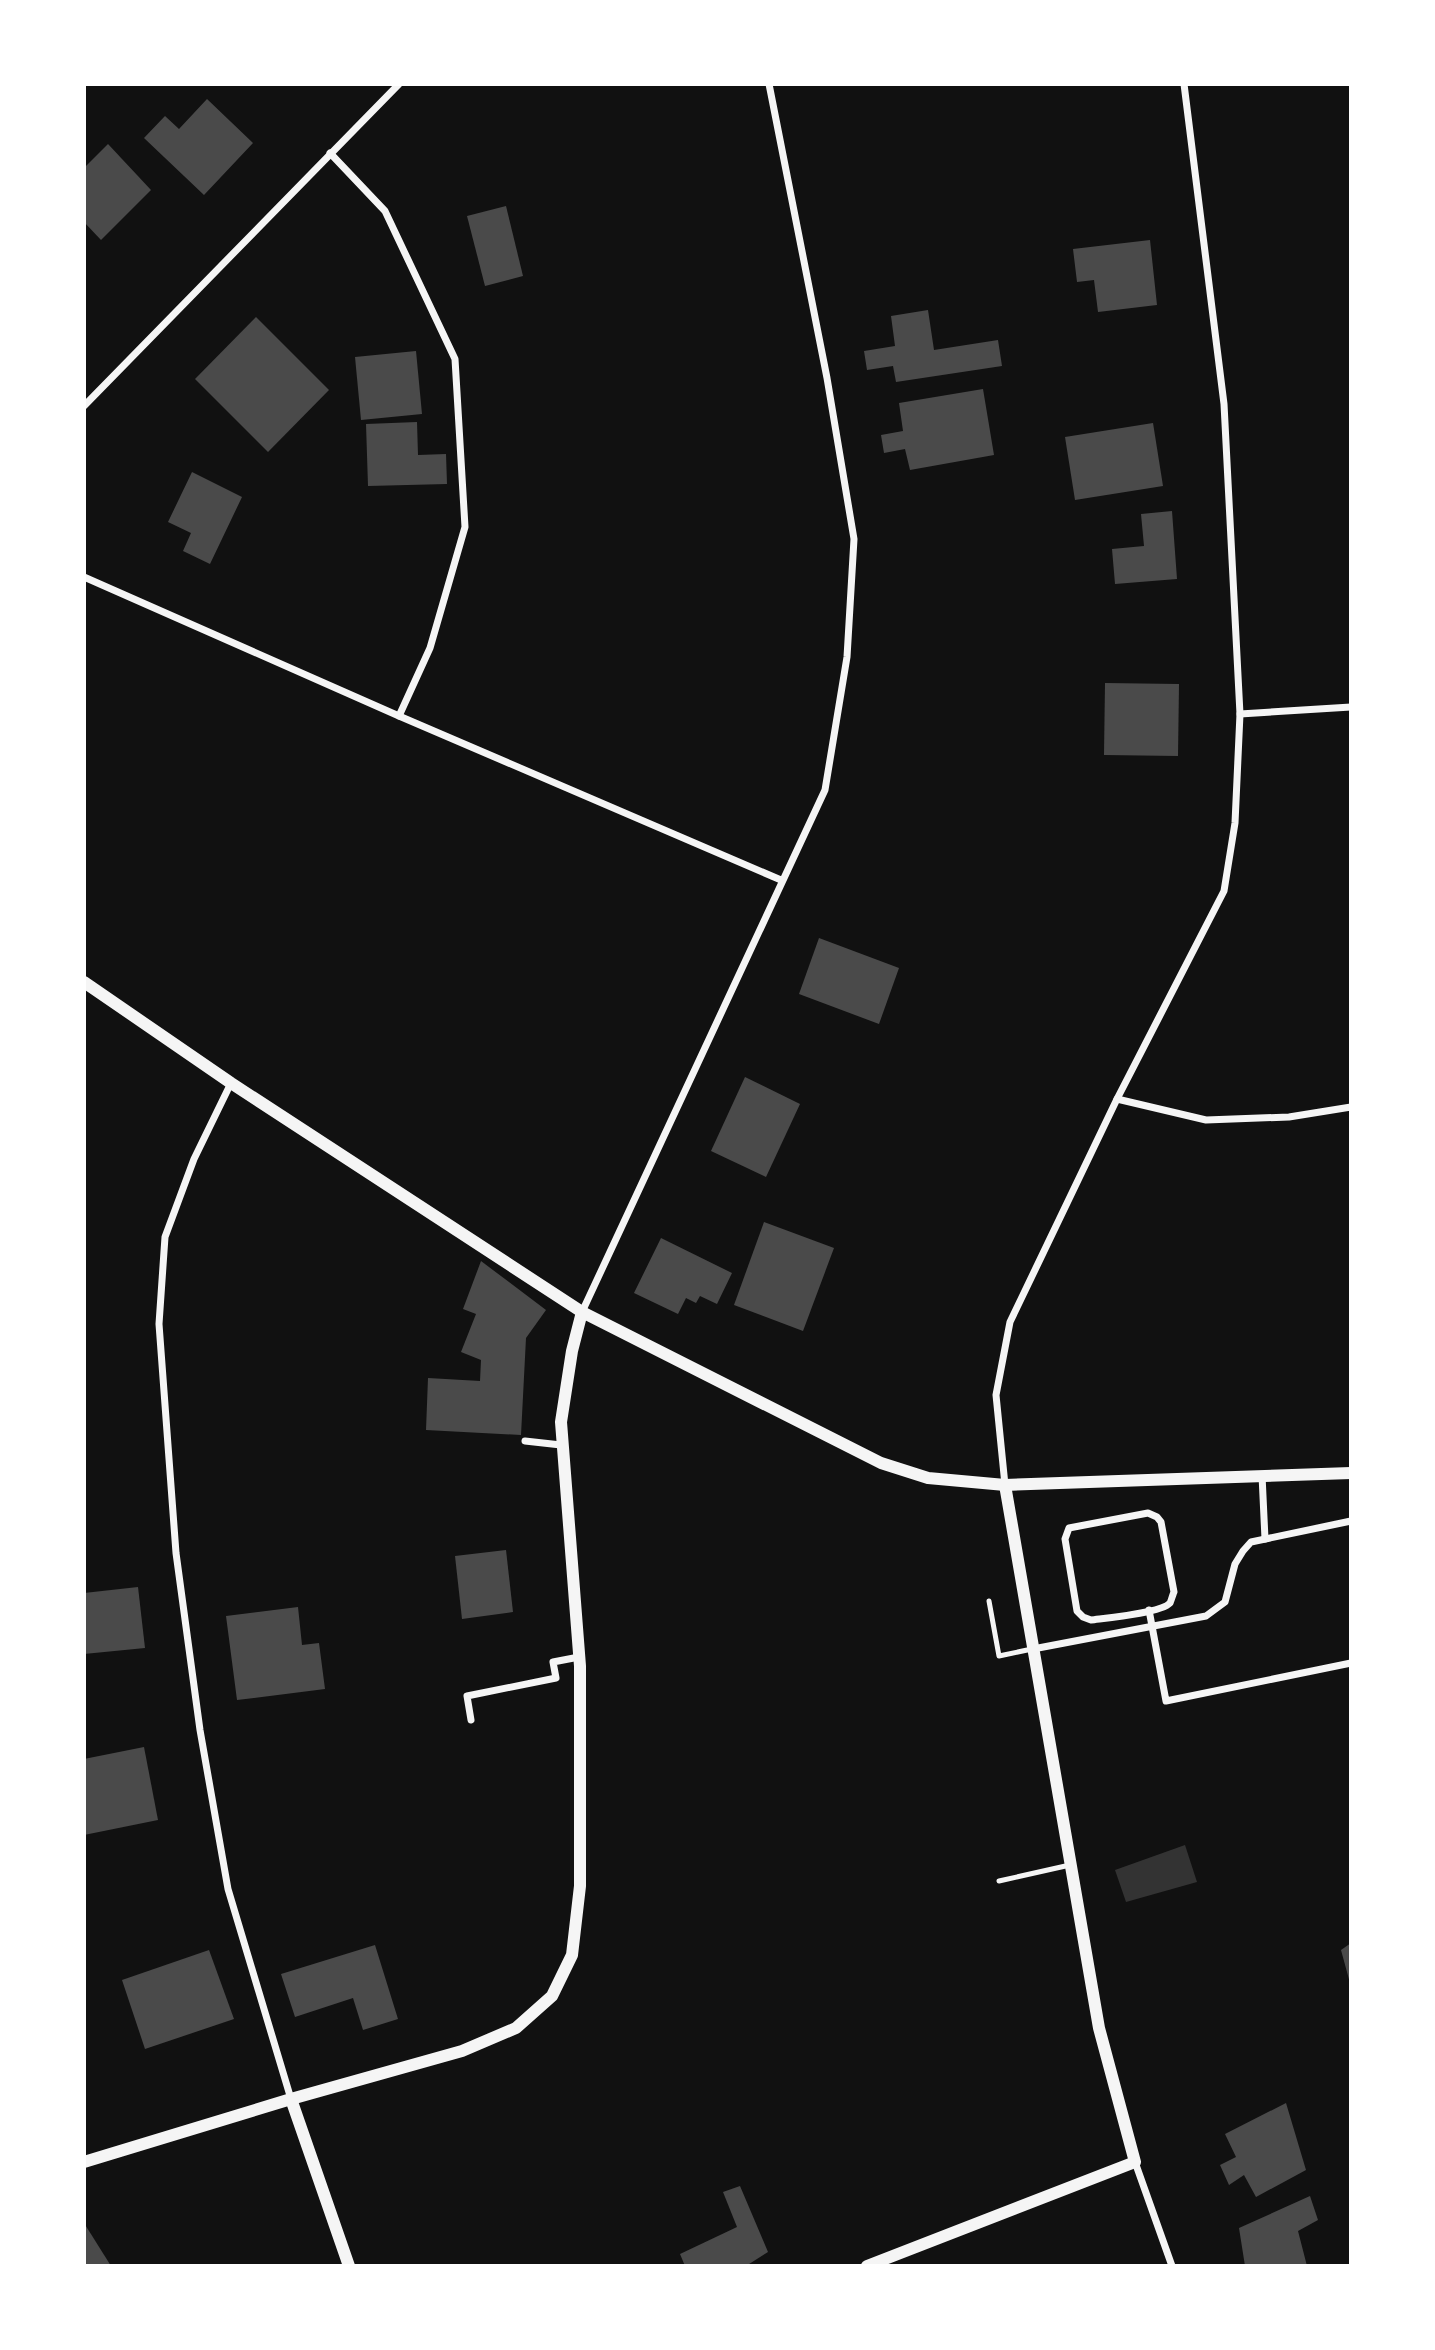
<svg xmlns="http://www.w3.org/2000/svg" width="1435" height="2350" viewBox="0 0 1435 2350" font-family="Jost,sans-serif">
<style>
.water{fill:#333}
.building{fill:#4a4a4a}
.lines{fill:none;stroke-linecap:round;stroke-linejoin:round}
.service{stroke:#f5f5f5;stroke-width:5}
.minor{stroke:#f5f5f5;stroke-width:7}
.tertiary{stroke:#f5f5f5;stroke-width:12}
</style>
<rect width="100%" height="100%" fill="#111"/>
<!-- water -->
<path class="water" d="M1185,1845L1197,1882L1126,1902L1115,1870Z"/>
<!-- building -->
<g class="building">
<path d="M207,99L253,143L204,195L144,138L165,116L179,129Z"/>
<path d="M108,144L151,190L101,240L84,222V168Z"/>
<path d="M506,206L523,276L485,286L467,216Z"/>
<path d="M1150,240L1157,305L1098,312L1094,280L1077,282L1073,249Z"/>
<path d="M928,310L934,350L998,340L1002,366L896,382L893,366L867,370L864,351L895,346L891,316Z"/>
<path d="M256,317L329,390L268,452L195,379Z"/>
<path d="M416,351L422,414L361,420L355,357Z"/>
<path d="M983,389L994,455L910,470L905,449L884,453L881,435L903,431L899,403Z"/>
<path d="M417,422L418,455L446,454L447,484L368,486L366,424Z"/>
<path d="M1153,423L1163,486L1075,500L1065,437Z"/>
<path d="M192,472L242,497L210,564L183,551L191,533L168,522Z"/>
<path d="M1172,511L1177,579L1115,584L1112,549L1144,546L1141,514Z"/>
<path d="M1105,683L1179,684L1178,756L1104,755Z"/>
<path d="M819,938L899,968L879,1024L799,994Z"/>
<path d="M745,1077L800,1104L766,1177L711,1151Z"/>
<path d="M764,1222L834,1248L803,1331L734,1305Z"/>
<path d="M661,1238L732,1273L717,1304L700,1296L696,1303L686,1298L678,1314L634,1293Z"/>
<path d="M481,1261L546,1310L526,1338L521,1435L426,1430L428,1378L480,1381L481,1360L461,1352L476,1314L463,1309Z"/>
<path d="M506,1550L513,1612L462,1619L455,1556Z"/>
<path d="M138,1587L145,1648L84,1654V1593Z"/>
<path d="M298,1607L302,1645L319,1643L325,1689L237,1700L226,1616Z"/>
<path d="M144,1747L158,1820L84,1835V1759Z"/>
<path d="M1351,1943V1983H1350L1341,1950Z"/>
<path d="M375,1945L398,2019L363,2030L353,1998L295,2017L281,1974Z"/>
<path d="M209,1950L234,2019L145,2049L122,1980Z"/>
<path d="M1286,2103L1306,2170L1256,2197L1244,2175L1229,2185L1220,2165L1236,2157L1225,2134Z"/>
<path d="M740,2186L768,2252L746,2266H685L680,2254L737,2227L723,2192Z"/>
<path d="M1310,2196L1318,2220L1298,2231L1307,2266H1245L1239,2228Z"/>
<path d="M84,2223L111,2266H84Z"/>
</g>
<g class="lines">
<!-- service -->
<g class="service">
<path d="M989,1601L999,1656L1032,1649"/>
<path d="M999,1881L1070,1865"/>
</g>
<!-- minor -->
<g class="minor">
<path d="M330,153L385,211L455,359L465,527L430,648L399,716"/>
<path d="M84,406L399,84"/>
<path d="M84,577L399,716L781,880"/>
<path d="M1240,714L1351,707"/>
<path d="M231,1083L194,1159L165,1237L159,1324L176,1553L200,1730L228,1889L291,2099"/>
<path d="M1117,1099L1206,1120L1289,1117L1351,1107"/>
<path d="M582,1312L825,790L847,657L854,539L827,378L769,84"/>
<path d="M525,1441L561,1445"/>
<path d="M1262,1475L1265,1539"/>
<path d="M1005,1485L996,1395L1010,1322L1117,1099L1224,891L1235,823L1240,714L1224,404L1184,84"/>
<path d="M1148,1513L1157,1517L1161,1522L1174,1592C1173,1594 1171,1601 1170,1603C1161,1613 1106,1618 1091,1620L1083,1617L1077,1611L1065,1539L1069,1528Z"/>
<path d="M1149,1610L1166,1701L1351,1663"/>
<path d="M1033,1649L1206,1616L1225,1602L1235,1564L1243,1551L1251,1542L1351,1521"/>
<path d="M471,1720L467,1696L556,1678L553,1662L579,1657"/>
<path d="M1135,2162L1172,2266"/>
</g>
<!-- tertiary -->
<g class="tertiary">
<path d="M84,982L231,1083L582,1312L881,1463L928,1478L1005,1485L1351,1473"/>
<path d="M291,2099L349,2266"/>
<path d="M84,2162L291,2099L462,2051L516,2028L552,1996L572,1955L580,1886V1666L561,1422L572,1351L582,1312"/>
<path d="M867,2266L1135,2162L1099,2028L1005,1485"/>
</g>
</g>
<!-- border -->
<rect width="1435" height="2350" fill="none" stroke="#ffffff" stroke-width="172"/>
</svg>
